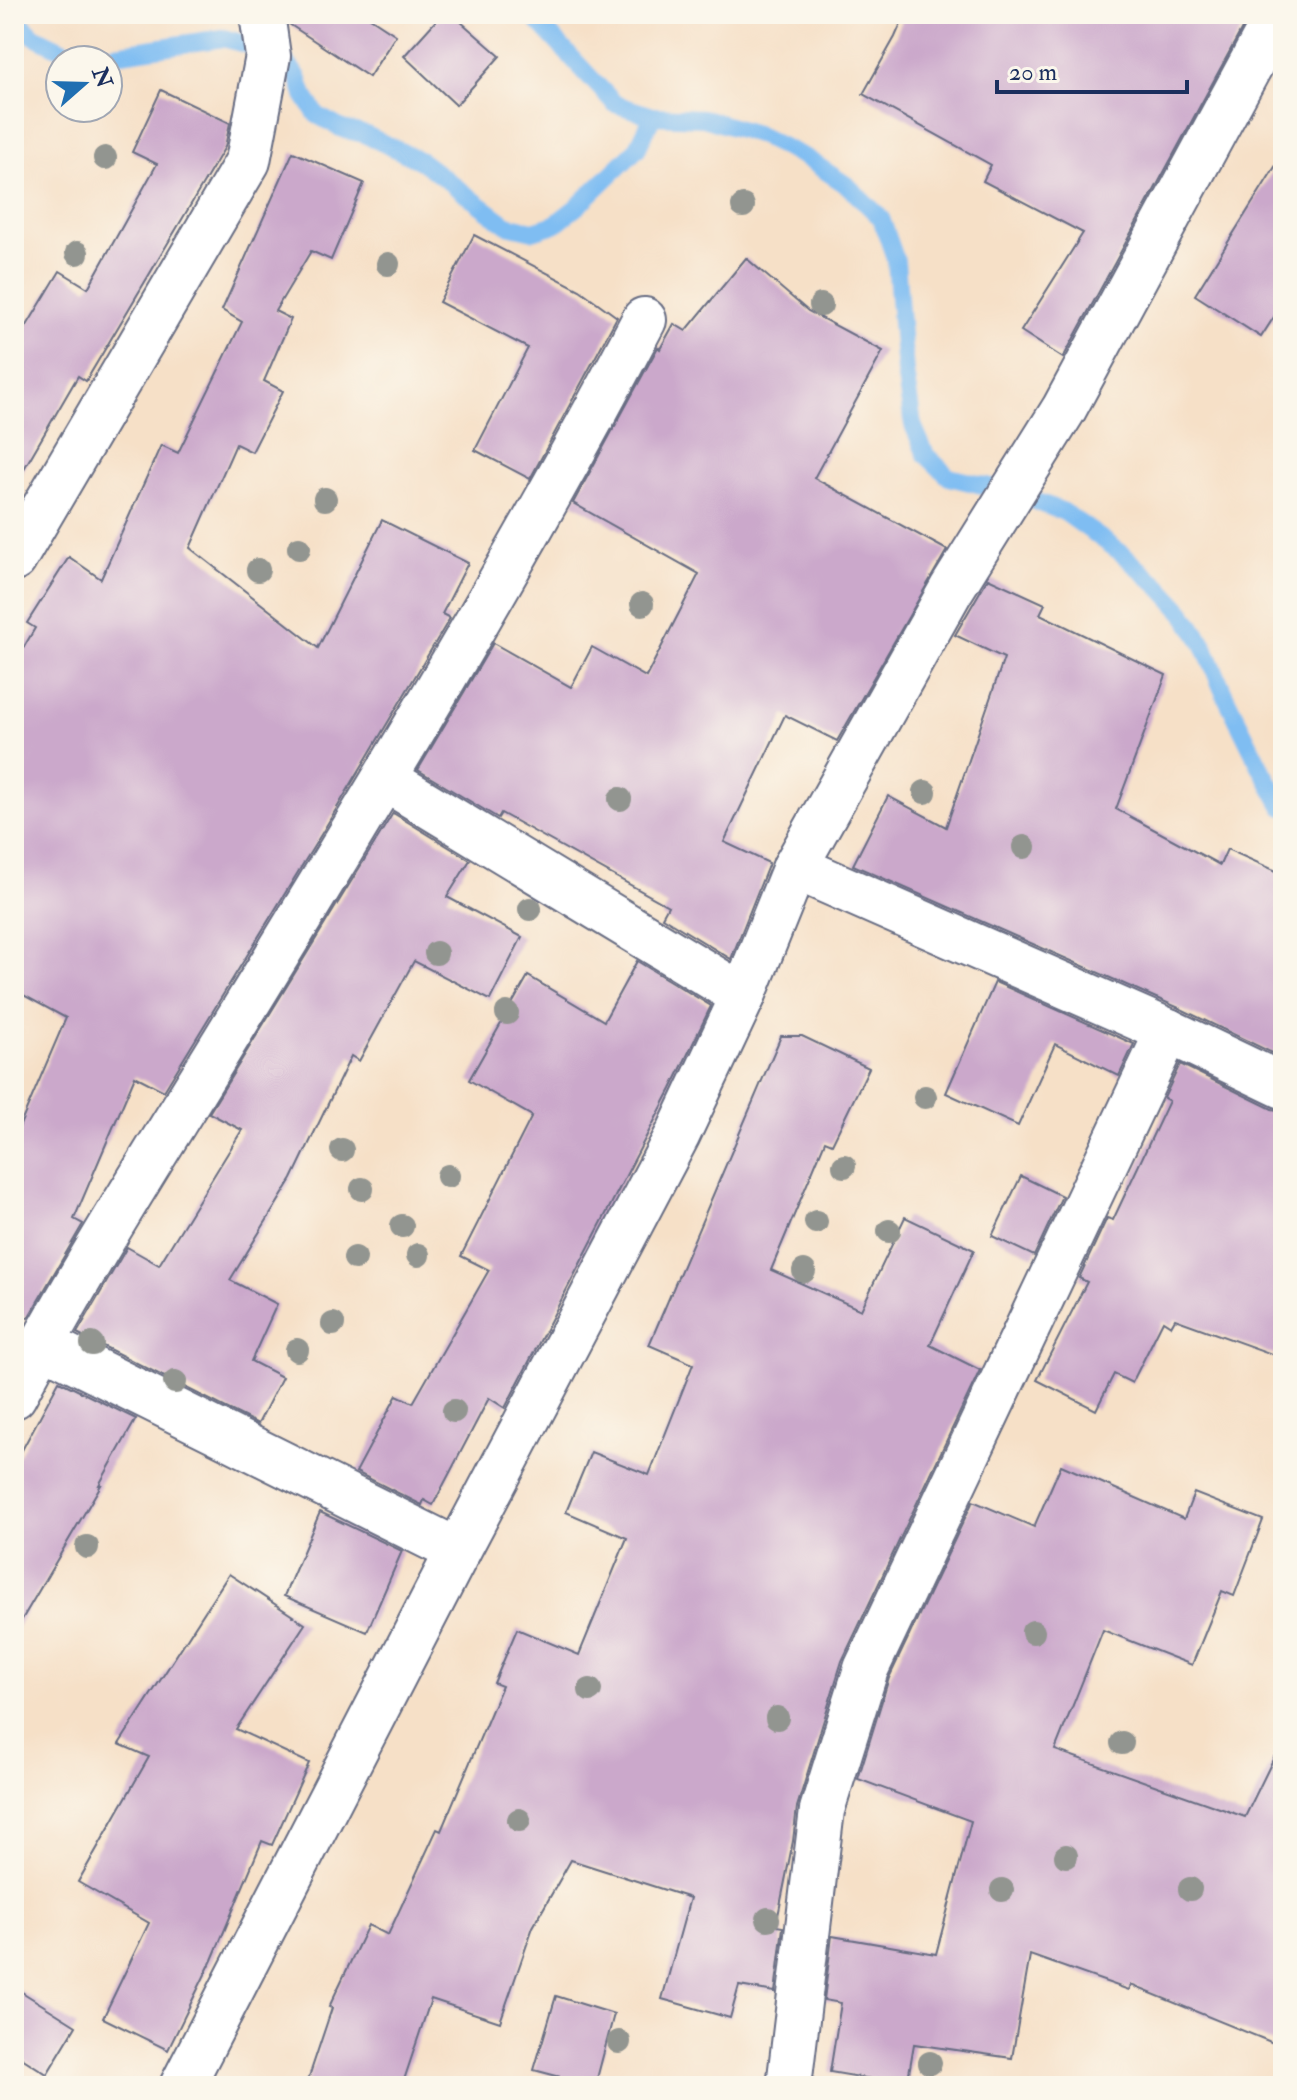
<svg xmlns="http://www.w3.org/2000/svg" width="1297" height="2100" viewBox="0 0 1297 2100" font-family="'IM FELL Double Pica',serif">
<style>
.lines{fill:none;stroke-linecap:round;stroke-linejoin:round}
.stream{stroke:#7fbdf2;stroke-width:18}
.building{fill:#cba8cb}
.minor-casing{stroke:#686d83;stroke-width:48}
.minor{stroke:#fff;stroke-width:44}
.tree{fill:#929590}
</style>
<rect width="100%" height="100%" fill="#fbf7ec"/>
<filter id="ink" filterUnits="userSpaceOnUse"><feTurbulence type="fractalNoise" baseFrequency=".0125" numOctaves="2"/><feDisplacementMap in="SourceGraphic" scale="16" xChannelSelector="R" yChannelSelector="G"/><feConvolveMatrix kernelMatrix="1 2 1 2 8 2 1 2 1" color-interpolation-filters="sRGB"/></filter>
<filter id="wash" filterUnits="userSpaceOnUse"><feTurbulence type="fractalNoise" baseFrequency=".006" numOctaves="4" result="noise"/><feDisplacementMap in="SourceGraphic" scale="32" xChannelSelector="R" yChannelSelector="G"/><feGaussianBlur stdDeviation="1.8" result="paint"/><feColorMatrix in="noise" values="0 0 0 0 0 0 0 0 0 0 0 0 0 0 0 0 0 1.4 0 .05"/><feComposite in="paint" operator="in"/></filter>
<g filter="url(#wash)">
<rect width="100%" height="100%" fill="#f6e0c7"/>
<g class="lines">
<!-- stream -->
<g class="stream">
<path d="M531,14L615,104L653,116L703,118L756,134L806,158L848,186L881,218L896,261L905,372L913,425L926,455L949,477L1011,492L1064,512L1120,552L1160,587L1184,613L1203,643L1224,693L1259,764L1283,807"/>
<path d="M14,16L34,36L81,59L223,38L252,46L268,56L286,62L298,77L304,95L317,115L342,129L364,134L421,161L507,225L533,231L555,224L578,206L637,149L653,116"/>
</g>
</g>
<g id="blocks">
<!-- building -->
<g class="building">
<path d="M287,14H364L396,35L369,77L289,24Z"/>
<path d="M442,14H452L500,56L456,105L404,56Z"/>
<path d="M905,14H1250L1063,358L1021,331L1083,233L983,181L991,165L863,94L895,37Z"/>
<path d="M161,90L230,123L225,147L86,381L78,376L14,486V347L60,271L88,288L157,164L132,152Z"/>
<path d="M293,152L364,183L331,260L311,251L275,311L291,319L264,381L283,391L252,452L236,444L190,548L318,648L382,520L468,563L442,614L450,618L322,833L164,1091L135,1076L74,1219L83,1224L28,1318L14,1311V1139L66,1018L14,990V664L35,628L27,623L69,557L101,579L161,445L178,453L242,322L222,310Z"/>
<path d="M1283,154V303L1261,337L1195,295Z"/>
<path d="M474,235L580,290L617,317L530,479L475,450L528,348L439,302Z"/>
<path d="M746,258L808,311L883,351L814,478L947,550L837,741L785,715L724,842L769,863L731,959L662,917L668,906L501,813L498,818L418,770L493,643L571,687L592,647L646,677L699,574L573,503L658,347L660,349L674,324L686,331Z"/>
<path d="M988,578L1045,604L1040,614L1166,675L1116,809L1220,865L1227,849L1283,874V1058L1179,1008L853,865L888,796L946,827L1004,658L955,635Z"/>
<path d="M393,813L470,860L447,897L522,937L490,1000L414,961L359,1061L351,1056L292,1179L230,1280L277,1304L251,1361L282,1377L258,1424L77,1333L127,1247L159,1265L242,1130L209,1113Z"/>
<path d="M637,961L711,1006L671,1089L505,1408L489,1398L433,1505L424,1500L422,1505L356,1472L397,1395L413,1403L489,1270L461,1256L532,1116L469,1080L528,976L604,1021Z"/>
<path d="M995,982L1134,1044L1119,1076L1055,1044L1018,1126L946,1093Z"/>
<path d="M781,1036H802L869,1068L832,1144L825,1141L771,1270L861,1310L905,1217L974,1250L930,1345L980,1370L842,1661L797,1807L793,1841L776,1926L783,1927L775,1992L739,1986L730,2018L662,1999L690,1898L571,1860L533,1927L500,2022L431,1999L402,2086H306L332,2008L329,2007L368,1925L388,1935L437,1829L441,1831L502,1686L494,1683L517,1629L579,1655L627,1538L566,1512L591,1452L649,1475L693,1364L649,1345Z"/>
<path d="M1180,1064L1272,1109L1283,1111V1358L1175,1319L1171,1326L1163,1321L1132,1383L1114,1374L1096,1410L1037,1380L1087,1282L1079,1278L1107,1218L1113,1220L1169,1101L1164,1098Z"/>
<path d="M1021,1176L1062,1196L1034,1256L992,1236Z"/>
<path d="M59,1381L136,1419L99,1485H101L14,1633V1465Z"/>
<path d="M1061,1465L1184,1519L1194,1493L1263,1520L1234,1596L1222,1591L1192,1665L1103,1630L1055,1750L1245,1817L1283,1739V2047L1131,1985L1129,1990L1030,1955L1012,2058L914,2044L907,2085L830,2072L841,2003L824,2000L832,1936L936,1954L971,1821L858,1779L889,1678L973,1501L1034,1527Z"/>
<path d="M320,1512L402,1551L367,1632L284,1596Z"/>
<path d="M229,1574L305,1624L236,1729L309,1763L272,1845L262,1841L212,1960L168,2050L103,2018L149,1923L78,1882L149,1757L119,1744Z"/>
<path d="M14,1987L76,2026L47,2074L14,2053Z"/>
<path d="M556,1996L614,2014L595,2086L534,2070Z"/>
</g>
</g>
</g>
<g filter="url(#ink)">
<use href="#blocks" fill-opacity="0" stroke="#686d83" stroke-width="2"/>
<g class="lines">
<!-- minor casing -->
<g class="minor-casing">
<g id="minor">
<path d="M14,559L248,161L268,56L262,14"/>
<path d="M385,779L743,996"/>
<path d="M795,867L1168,1031L1283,1086"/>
<path d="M42,1344L458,1551"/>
<path d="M14,1396C82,1267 162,1144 238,1019C379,789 519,559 644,320"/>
<path d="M182,2086L458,1551L678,1134L743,996L795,867L951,590L1064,409L1278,14"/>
<path d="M789,2086L822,1810L866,1669L1168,1031"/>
</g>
</g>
<!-- minor -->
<use href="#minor" class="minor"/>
</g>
<!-- trees -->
<g class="tree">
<circle cx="105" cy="158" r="12"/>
<circle cx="743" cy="206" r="12"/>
<circle cx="77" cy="253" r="12"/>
<circle cx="388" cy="264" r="12"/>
<circle cx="821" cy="305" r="12"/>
<circle cx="325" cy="499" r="12"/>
<circle cx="299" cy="548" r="12"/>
<circle cx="258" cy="570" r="12"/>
<circle cx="642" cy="604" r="12"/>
<circle cx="925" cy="792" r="12"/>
<circle cx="620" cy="799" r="12"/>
<circle cx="1024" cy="847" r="12"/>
<circle cx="530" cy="909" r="12"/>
<circle cx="436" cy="953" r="12"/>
<circle cx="507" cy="1013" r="12"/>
<circle cx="925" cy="1097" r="12"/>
<circle cx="342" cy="1150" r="12"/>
<circle cx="844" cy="1166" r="12"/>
<circle cx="448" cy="1176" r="12"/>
<circle cx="362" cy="1189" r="12"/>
<circle cx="816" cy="1222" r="12"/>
<circle cx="402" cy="1226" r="12"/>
<circle cx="889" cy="1231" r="12"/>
<circle cx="418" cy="1255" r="12"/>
<circle cx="355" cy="1258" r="12"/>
<circle cx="804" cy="1271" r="12"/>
<circle cx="333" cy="1324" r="12"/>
<circle cx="92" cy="1344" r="12"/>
<circle cx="297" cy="1350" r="12"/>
<circle cx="175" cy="1382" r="12"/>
<circle cx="454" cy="1411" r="12"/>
<circle cx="87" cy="1547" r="12"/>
<circle cx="1033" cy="1632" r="12"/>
<circle cx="590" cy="1690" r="12"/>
<circle cx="777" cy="1718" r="12"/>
<circle cx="1122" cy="1743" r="12"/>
<circle cx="519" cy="1820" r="12"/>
<circle cx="1066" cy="1856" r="12"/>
<circle cx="1190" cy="1889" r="12"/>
<circle cx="1002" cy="1890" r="12"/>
<circle cx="768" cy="1919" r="12"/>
<circle cx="619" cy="2042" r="12"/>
<circle cx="930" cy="2063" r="12"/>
</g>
</g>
<!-- margin -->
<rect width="1297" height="2100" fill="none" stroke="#fbf7ec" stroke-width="48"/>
<!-- north arrow -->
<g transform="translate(84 84) rotate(70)"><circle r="38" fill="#fbf7ec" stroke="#a1a7b3" stroke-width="2"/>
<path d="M0-6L14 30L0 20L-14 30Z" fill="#1f6fb2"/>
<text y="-12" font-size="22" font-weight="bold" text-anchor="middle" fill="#1b2f5e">N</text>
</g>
<!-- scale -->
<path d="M997 80v12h190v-12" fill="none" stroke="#1b2f5e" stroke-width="4"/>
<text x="1009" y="80" font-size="24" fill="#1b2f5e" stroke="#fbf7ec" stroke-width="6" paint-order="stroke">20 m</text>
</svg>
